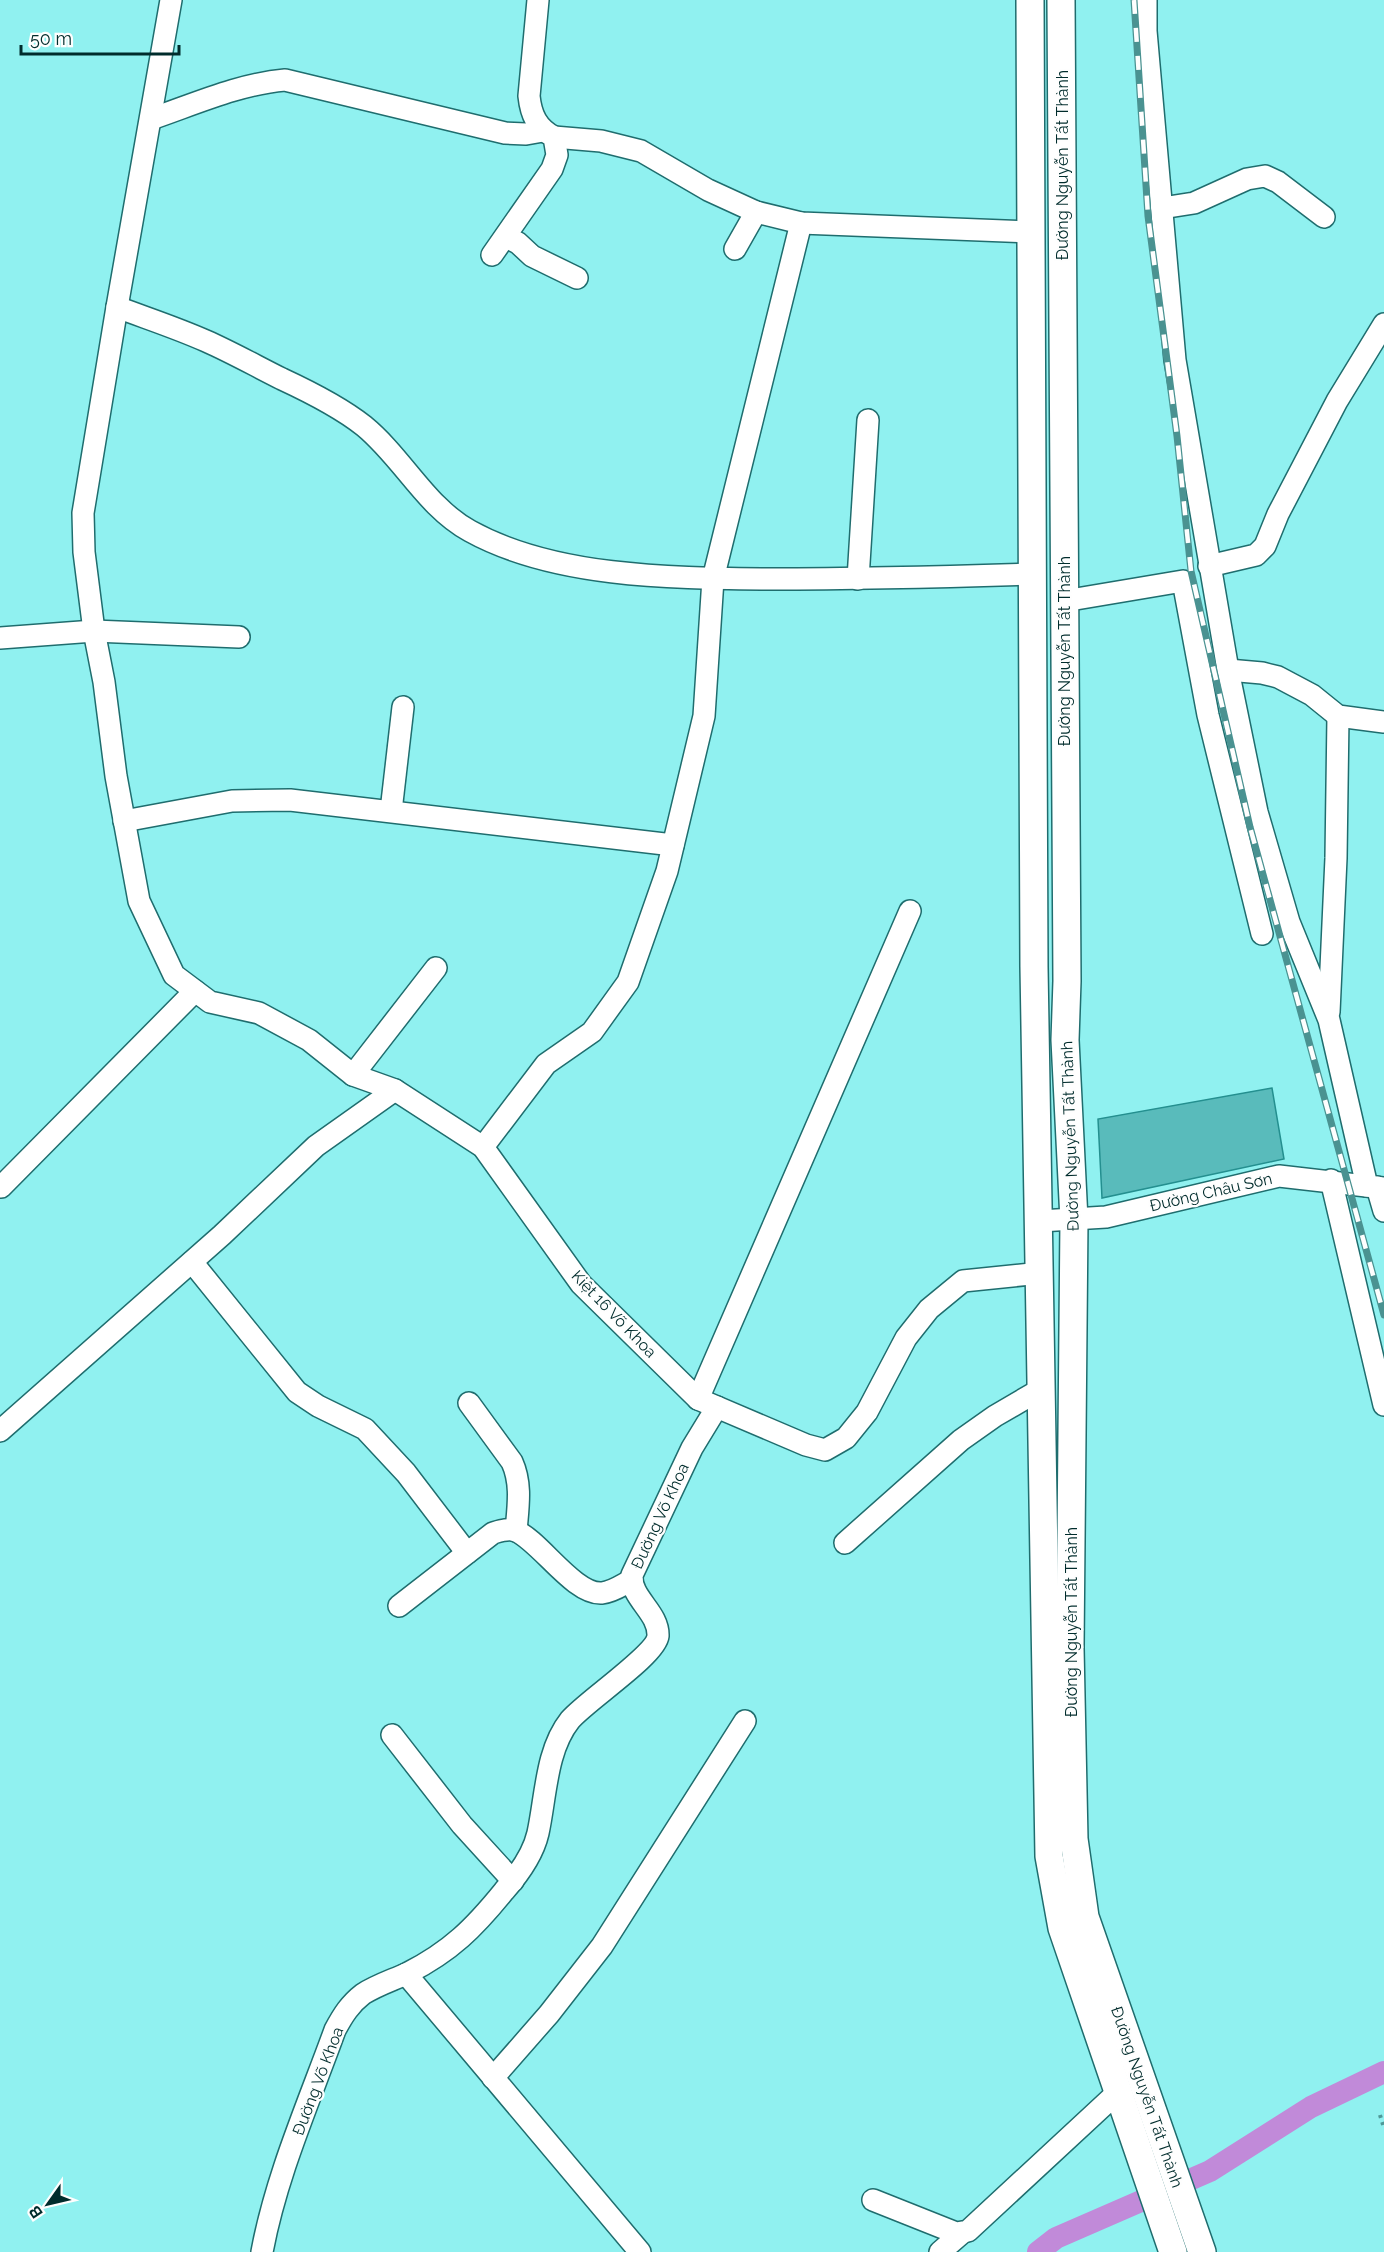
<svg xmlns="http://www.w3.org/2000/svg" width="1384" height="2252" viewBox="0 0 1384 2252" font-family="Raleway,sans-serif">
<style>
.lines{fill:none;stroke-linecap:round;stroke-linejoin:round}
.canal{stroke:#c18ad9;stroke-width:22}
.building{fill:#59bbbb;stroke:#248f8f;stroke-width:1.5}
.minor-casing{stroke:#1f6d6e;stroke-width:24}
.major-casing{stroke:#1f6d6e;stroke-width:30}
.path{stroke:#4f9998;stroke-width:4;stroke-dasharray:3 4.5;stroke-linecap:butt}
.minor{stroke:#fff;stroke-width:21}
.major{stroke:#fff;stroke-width:27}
.rail-casing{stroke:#4a9291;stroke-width:7}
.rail{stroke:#fefefe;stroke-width:4.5;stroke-dasharray:14;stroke-linecap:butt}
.labels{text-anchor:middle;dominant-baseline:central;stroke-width:4.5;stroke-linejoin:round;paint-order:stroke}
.street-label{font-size:16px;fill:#002c2c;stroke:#fefefe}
</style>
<rect width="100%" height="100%" fill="#90f1f0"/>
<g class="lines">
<!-- canal -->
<path class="canal" d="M1038,2252L1056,2238L1210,2171L1311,2107L1384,2072"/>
</g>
<!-- building -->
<path class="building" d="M1272,1088L1284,1159L1102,1198L1098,1119Z"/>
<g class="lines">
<!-- minor casing -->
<g class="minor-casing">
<g id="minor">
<path d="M171,0L117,307L83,513L84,552L94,631L104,682L116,776L139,901L174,975L210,1002L259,1013L309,1040L353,1075L395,1090L483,1147L581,1284L698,1399L806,1445L825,1450L846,1438L867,1412L906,1338L929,1309L963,1281L1041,1273"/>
<path d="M1146,0V31L1175,360L1228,670L1257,812L1289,922L1329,1020L1367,1186"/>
<path d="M151,119C195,104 239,84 285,80L505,133L526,134L543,131"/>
<path d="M554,137L601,141L641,151L708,190L756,212L801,223L1031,232"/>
<path d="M1162,208L1194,203L1247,179L1265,176L1278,182L1324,217"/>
<path d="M506,237L518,243L532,256L577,278"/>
<path d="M735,249L756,212"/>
<path d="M492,255L552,169L557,155L554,137C537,128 531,115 529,96L538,0"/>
<path d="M117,307C146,318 177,328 206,341C231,352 256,366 282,379C310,392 340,407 364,426C403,458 426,507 470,531C555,578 674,578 769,579C857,579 945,577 1034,574"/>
<path d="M1209,566L1256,555L1265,546L1278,514L1337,401L1384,324"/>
<path d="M858,579L868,420"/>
<path d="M1064,601L1183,581L1208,715L1262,934"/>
<path d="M0,638L94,631L239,637"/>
<path d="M1228,670L1262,673L1278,677L1312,695L1338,716L1384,722"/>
<path d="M391,811L403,707"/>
<path d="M124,821L232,801L290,800L673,845"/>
<path d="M1329,1012L1336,858L1338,716"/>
<path d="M353,1075L436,968"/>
<path d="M483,1147L546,1064L592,1032L628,982L667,871L704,716L713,579L801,223"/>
<path d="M1331,1180L1384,1405"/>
<path d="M1,1187L195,991"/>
<path d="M1377,1187L1384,1211"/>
<path d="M1040,1221L1106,1217L1279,1176L1384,1188"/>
<path d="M192,1262L297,1392L318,1406L365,1429L406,1473L467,1553"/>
<path d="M698,1399L910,911"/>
<path d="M469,1403L512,1462C522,1484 518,1507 516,1531"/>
<path d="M0,1431L222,1235L316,1146L395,1090"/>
<path d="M845,1543L961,1440L995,1416L1043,1388"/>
<path d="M399,1606L493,1533C500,1531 509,1528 516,1531C540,1541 574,1595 602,1593C613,1592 622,1585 632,1580"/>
<path d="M392,1735L462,1825L513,1881"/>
<path d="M406,1974L640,2252"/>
<path d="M493,2078L549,2014L602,1946L745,1721"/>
<path d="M873,2200L956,2233L968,2231L1118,2092"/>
<path d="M262,2252C276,2176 309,2102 335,2030C343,2015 350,2004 363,1994C377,1985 393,1980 408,1973C451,1951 474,1928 504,1891C519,1874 533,1855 538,1833C546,1796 546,1750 570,1720C586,1701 656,1655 658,1636C659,1612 630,1598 632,1575L692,1448L717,1407"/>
<path d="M940,2252L962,2233"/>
</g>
</g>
<!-- major casing -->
<g class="major-casing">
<g id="major">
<path d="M1030,0L1034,967L1049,1856L1062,1928L1173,2252"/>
<path d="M1061,0L1067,981L1065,1040L1074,1220L1070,1648L1074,1839L1085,1917L1202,2252"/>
</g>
</g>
<!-- path -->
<path class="path" d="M1380,2115L1384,2128"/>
<!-- minor -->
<use href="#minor" class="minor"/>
<!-- major -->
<use href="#major" class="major"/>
<!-- rail casing -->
<g class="rail-casing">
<path id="rail" d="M1134,0L1148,216L1177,436L1191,571L1250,827L1384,1315"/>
</g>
<!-- rail -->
<use href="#rail" class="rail"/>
</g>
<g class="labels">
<!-- street labels -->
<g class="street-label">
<text transform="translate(1062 165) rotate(-90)">Đường Nguyễn Tất Thành</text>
<text transform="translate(1064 651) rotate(-90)">Đường Nguyễn Tất Thành</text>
<text transform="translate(1070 1136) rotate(-92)">Đường Nguyễn Tất Thành</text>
<text transform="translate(1211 1192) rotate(-13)">Đường Châu Sơn</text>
<text transform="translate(614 1314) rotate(46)">Kiệt 16 Võ Khoa</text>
<text transform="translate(660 1516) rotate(-65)">Đường Võ Khoa</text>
<text transform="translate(1071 1622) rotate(-90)">Đường Nguyễn Tất Thành</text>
<text transform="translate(318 2081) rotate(-69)">Đường Võ Khoa</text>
<text transform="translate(1147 2097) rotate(71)">Đường Nguyễn Tất Thành</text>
</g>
</g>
<!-- north arrow -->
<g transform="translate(48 2204) rotate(236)" stroke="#fefefe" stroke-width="4.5" paint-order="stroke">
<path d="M0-4.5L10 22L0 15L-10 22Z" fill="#002c2c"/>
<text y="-9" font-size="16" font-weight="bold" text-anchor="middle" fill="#002c2c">B</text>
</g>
<!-- scale -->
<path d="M21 45v9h158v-9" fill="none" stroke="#002c2c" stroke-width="3"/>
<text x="30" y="45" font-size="18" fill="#002c2c" stroke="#fefefe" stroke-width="4.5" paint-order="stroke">50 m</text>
</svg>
